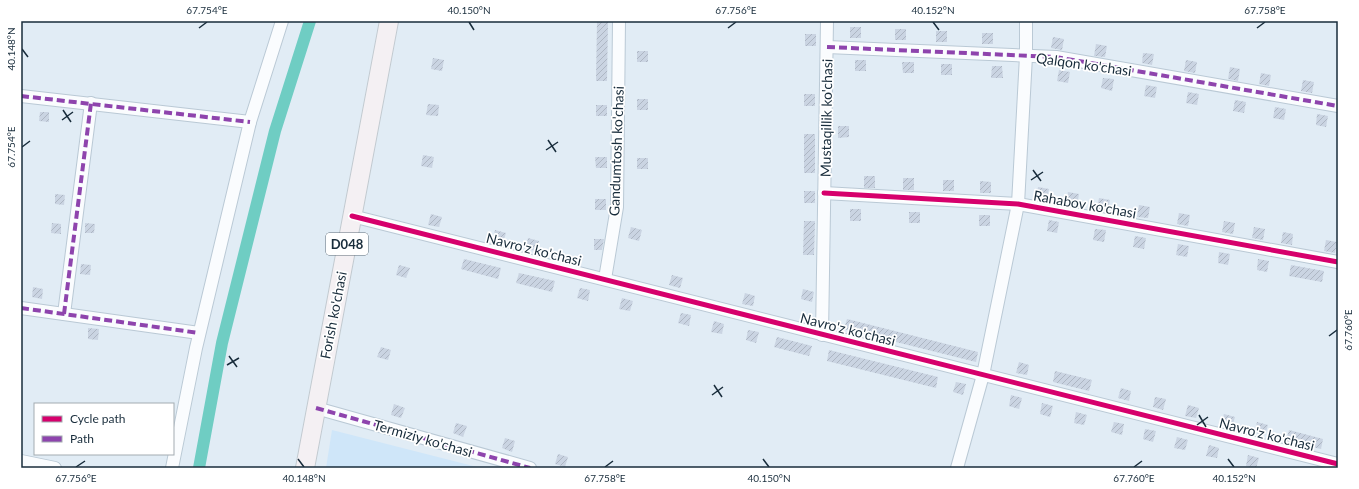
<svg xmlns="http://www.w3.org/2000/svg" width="1359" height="489" viewBox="0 0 1359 489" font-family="Lato,sans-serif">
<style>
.built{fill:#cfe6f9}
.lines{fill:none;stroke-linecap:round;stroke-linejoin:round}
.canal{stroke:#6fcdc3;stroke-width:12}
.building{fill:url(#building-hatch)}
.minor-casing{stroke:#bac9d5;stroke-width:14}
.primary-casing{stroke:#c2cad0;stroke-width:20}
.minor{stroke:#fafcfe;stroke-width:12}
.primary{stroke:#f4f0f3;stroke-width:18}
.quiet{stroke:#8e44ad;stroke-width:4;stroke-dasharray:8 4;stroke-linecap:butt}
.cycleway-casing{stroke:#fff;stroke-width:8}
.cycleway{stroke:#d6006c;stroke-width:5}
.ticks{fill:none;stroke:#182c3b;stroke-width:1.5}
.labels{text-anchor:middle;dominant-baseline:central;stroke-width:3.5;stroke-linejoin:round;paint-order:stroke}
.shield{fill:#fff;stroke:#5d6b76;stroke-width:1}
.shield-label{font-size:13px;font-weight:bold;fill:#182c3b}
.street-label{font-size:14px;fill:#182c3b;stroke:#fff}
.neatline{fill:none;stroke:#182c3b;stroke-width:1.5}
.ticks-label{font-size:10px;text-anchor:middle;fill:#182c3b}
</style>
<defs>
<pattern id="building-hatch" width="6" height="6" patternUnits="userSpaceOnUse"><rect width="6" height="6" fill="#cad4e2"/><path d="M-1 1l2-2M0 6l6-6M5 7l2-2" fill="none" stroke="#adb6c3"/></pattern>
</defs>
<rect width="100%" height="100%" fill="#e1ecf5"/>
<!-- built -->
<path class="built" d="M332,430L481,468H326Z"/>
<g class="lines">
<!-- canal -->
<path class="canal" d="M199,468L222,343L275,131L310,21"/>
</g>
<!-- building -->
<g class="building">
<path d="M597,21H608L607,81H596Z"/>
<rect x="850" y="27" width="11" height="11"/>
<rect x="895" y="29" width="11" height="11"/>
<rect x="936" y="31" width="11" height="11"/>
<rect x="982" y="33" width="11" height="11"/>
<rect x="805" y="34" width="11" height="12"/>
<path d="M1053,37L1064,39L1062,50L1051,48Z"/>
<path d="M1096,44L1107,46L1105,57L1094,56Z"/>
<rect x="637" y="51" width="11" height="11"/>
<path d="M1143,53L1154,54L1152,65L1142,63Z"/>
<path d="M433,58L444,60L442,71L431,69Z"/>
<rect x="855" y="60" width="11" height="11"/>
<path d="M1186,60L1197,62L1195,73L1184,71Z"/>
<path d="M902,62H914V73H903Z"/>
<rect x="941" y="64" width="11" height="11"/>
<path d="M992,66H1002L1003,78H991Z"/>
<path d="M1230,67L1240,69L1238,81L1228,79Z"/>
<path d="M1059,70L1070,72L1068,83L1057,81Z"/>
<path d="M1261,73L1271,75L1269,86L1259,84Z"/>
<path d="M1103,78L1114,79L1112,91L1101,88Z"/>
<path d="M1303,80L1314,82L1312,93L1301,91Z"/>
<path d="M1146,85L1157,87L1155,98L1144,96Z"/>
<path d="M1188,92L1199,94L1197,105L1186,103Z"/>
<rect x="804" y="94" width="11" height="12"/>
<rect x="637" y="99" width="11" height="11"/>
<path d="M1235,100L1246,102L1244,113L1233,111Z"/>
<path d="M428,104L439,105L438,116L426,115Z"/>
<rect x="596" y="105" width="11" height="11"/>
<path d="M1275,107L1286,109L1284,120L1273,118Z"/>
<path d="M40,112H49V122L39,121Z"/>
<path d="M1317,114L1328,116L1326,127L1316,125Z"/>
<path d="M838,126H849V137L838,138Z"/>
<rect x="804" y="134" width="11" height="39"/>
<path d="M423,155L434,157L432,168L421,166Z"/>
<path d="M595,157H607V168H596Z"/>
<rect x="637" y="158" width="11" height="11"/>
<rect x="864" y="176" width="11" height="12"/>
<rect x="903" y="178" width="11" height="12"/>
<rect x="943" y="180" width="11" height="11"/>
<path d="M980,181L991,182V193H980Z"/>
<path d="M1038,187L1049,189L1047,200L1036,198Z"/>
<rect x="804" y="191" width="11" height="12"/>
<path d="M1068,192L1079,194L1077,206L1066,204Z"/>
<path d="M55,194L65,195L64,205L55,204Z"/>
<path d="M1099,198L1110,200L1108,211L1097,209Z"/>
<rect x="595" y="199" width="11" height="11"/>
<path d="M1139,205L1150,207L1148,218L1137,217Z"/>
<rect x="850" y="209" width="11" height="12"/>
<rect x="909" y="212" width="11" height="11"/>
<path d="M1179,213L1190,215L1188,226L1177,224Z"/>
<path d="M431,214L442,217L439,227L428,225Z"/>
<rect x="979" y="215" width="11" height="11"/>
<path d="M1049,220L1059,222L1057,233L1047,231Z"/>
<path d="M804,221H815L814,255H803Z"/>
<path d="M1224,221L1235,223L1233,234L1222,232Z"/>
<path d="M52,223L61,224V234L51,233Z"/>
<path d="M85,223L95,224L94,233H85Z"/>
<path d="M631,227L642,230L639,241L628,238Z"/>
<path d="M1254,227L1265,229L1263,240L1252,238Z"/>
<path d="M1095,229L1106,230L1104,242L1093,240Z"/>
<path d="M495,230L506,233L503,243L493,241Z"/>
<path d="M1283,232L1293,234L1292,245L1281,243Z"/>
<path d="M1135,236L1146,238L1144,249L1133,247Z"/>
<path d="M528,238L539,241L536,251L526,249Z"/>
<path d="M594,239H604L602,250H594Z"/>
<path d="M1326,240L1337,242L1335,253L1324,251Z"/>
<path d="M1178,244L1189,246L1187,257L1176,255Z"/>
<path d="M1219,252L1230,254L1228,265L1218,263Z"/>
<path d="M464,259L501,268L498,279L461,269Z"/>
<path d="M1258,259L1269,261L1267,272L1257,270Z"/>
<path d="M81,264L91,265L90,275L80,274Z"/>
<path d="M399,265L410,268L406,278L396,275Z"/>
<path d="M1291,265L1324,271L1322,282L1289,276Z"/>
<path d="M519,273L555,281L552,292L516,283Z"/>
<path d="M672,275L683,278L680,288L669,285Z"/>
<path d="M33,287L43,289L42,299L32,297Z"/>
<path d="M580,288L590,290L588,301L577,298Z"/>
<path d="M803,289L814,292L812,302L801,299Z"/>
<path d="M745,293L755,296L753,306L742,304Z"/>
<path d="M622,298L633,301L630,311L619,309Z"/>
<path d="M681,313L691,315L689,326L678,323Z"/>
<path d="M847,319L978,352L976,362L844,329Z"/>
<path d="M714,321L724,324L722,334L711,332Z"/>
<path d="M88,328L99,329L98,340L88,339Z"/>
<path d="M748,330L759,332L756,343L746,340Z"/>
<path d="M777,337L812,346L809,356L774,347Z"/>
<path d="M381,347L391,350L388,360L377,357Z"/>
<path d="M829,350L938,377L936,388L827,361Z"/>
<path d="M1019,362L1029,365L1027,375L1016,373Z"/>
<path d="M1055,371L1092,380L1089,391L1053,382Z"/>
<path d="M956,382L966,384L963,395L953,392Z"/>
<path d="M1121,388L1131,391L1129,401L1118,398Z"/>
<path d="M1011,395L1022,398L1019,409L1009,406Z"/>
<path d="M1155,397L1166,399L1163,410L1153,407Z"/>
<path d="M1042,403L1053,406L1050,417L1040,414Z"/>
<path d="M394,404L405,408L401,418L391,415Z"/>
<path d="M1188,405L1199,408L1196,418L1185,416Z"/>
<path d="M1076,412L1087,415L1084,425L1074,423Z"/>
<path d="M1224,414L1235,417L1232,427L1221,425Z"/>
<path d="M1114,422L1124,424L1122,435L1111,432Z"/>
<path d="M1257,422L1268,425L1265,435L1255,433Z"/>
<path d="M456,423L467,426L463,437L453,433Z"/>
<path d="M1145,429L1156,431L1153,442L1143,439Z"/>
<path d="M1289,430L1323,439L1321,449L1286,441Z"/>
<path d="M1177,437L1188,440L1185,450L1174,448Z"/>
<path d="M505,438L515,441L512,452L502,448Z"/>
<path d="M1209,445L1219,448L1217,458L1206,456Z"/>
<path d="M558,454L568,457L565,467L555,464Z"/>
<path d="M1248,455L1259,458L1256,468L1246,466Z"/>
</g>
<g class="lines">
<!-- minor casing -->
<g class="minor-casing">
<g id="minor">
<path d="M827,47L1056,57L1338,106"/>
<path d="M21,96L250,122"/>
<path d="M824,193L1018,204L1338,262"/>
<path d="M352,216L1338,464"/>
<path d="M605,279L617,207L619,21"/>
<path d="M21,308L199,333"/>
<path d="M64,314L91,103"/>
<path d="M822,335L827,21"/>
<path d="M316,408L530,468"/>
<path d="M21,461L55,468"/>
<path d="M172,468L196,348L250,122L282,21"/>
<path d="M957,468L983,375L1018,204L1026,56V21"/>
</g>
</g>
<!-- primary casing -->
<g class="primary-casing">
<path id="primary" d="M305,468L389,21"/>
</g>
<!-- minor -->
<use href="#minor" class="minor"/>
<!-- primary -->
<use href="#primary" class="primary"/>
<!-- quiet -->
<g class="quiet">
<path d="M827,47L1056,57L1338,106"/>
<path d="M21,96L250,122"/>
<path d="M21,308L199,333"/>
<path d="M64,314L91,103"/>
<path d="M316,408L530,468"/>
</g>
<!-- cycleway casing -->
<g class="cycleway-casing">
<g id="cycleway">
<path d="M824,193L1018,204L1338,262"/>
<path d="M352,216L1338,464"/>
</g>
</g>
<!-- cycleway -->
<use href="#cycleway" class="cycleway"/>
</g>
<!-- ticks -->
<path class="ticks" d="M469,22L474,30M933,22L939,30M199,28L207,22M728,28L736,22M1257,28L1265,22M22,49L28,57M63,110L71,122M62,120L73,112M548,140L556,152M22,147L30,141M546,150L558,142M1033,170L1041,181M1031,180L1043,172M1329,336L1337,330M229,356L237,367M227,365L239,358M714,385L722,397M712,395L723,387M1199,415L1206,427M1197,425L1208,417M298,459L304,467M763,459L769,467M1228,459L1234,467M76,467L85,461M605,467L613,461M1134,467L1142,461"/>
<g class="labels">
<!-- shield labels -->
<rect class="shield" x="326" y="233" width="42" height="22" rx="3"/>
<g class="shield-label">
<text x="347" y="244">D048</text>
</g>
<!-- street labels -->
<g class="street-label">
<text transform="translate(1084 64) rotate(8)">Qalqon ko'chasi</text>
<text transform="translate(826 118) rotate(-89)">Mustaqillik ko'chasi</text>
<text transform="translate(616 151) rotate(-88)">Gandumtosh ko'chasi</text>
<text transform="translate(1085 204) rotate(10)">Rahabov ko'chasi</text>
<text transform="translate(534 249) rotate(14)">Navro'z ko'chasi</text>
<text transform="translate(333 315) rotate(-79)">Forish ko'chasi</text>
<text transform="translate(848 329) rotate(14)">Navro'z ko'chasi</text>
<text transform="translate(1267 434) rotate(14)">Navro'z ko'chasi</text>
<text transform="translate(423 438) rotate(16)">Termiziy ko'chasi</text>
</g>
</g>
<!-- border -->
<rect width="1359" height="489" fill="none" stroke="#ffffff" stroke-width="44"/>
<!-- legend -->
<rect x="34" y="403" width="140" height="52" fill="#ffffff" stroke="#a3abb1"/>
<rect x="42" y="416" width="20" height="6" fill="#d6006c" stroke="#a3abb1"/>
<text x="70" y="423" font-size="12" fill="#182c3b">Cycle path</text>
<rect x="42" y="436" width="20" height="6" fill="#8e44ad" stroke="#a3abb1"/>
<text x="70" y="443" font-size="12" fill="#182c3b">Path</text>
<rect x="22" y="22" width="1315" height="445" class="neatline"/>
<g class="ticks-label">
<text x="207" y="14">67.754°E</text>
<text x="469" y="14">40.150°N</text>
<text x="736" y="14">67.756°E</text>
<text x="933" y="14">40.152°N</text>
<text x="1265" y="14">67.758°E</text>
<text transform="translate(11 49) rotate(-90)" y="4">40.148°N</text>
<text transform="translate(11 147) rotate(-90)" y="4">67.754°E</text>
<text transform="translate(1348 330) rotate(-90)" y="4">67.760°E</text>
<text x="76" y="482">67.756°E</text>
<text x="304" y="482">40.148°N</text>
<text x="605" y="482">67.758°E</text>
<text x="769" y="482">40.150°N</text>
<text x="1134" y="482">67.760°E</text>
<text x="1234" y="482">40.152°N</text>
</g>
</svg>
